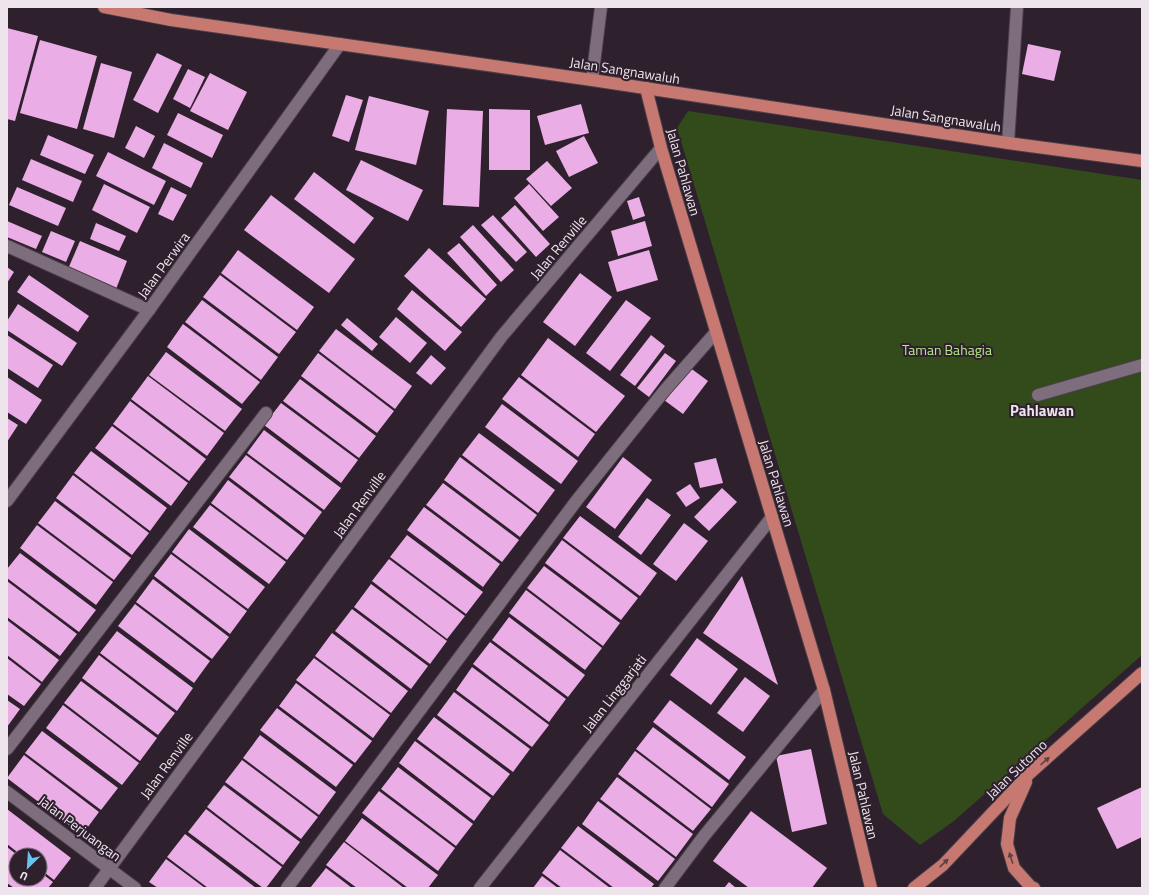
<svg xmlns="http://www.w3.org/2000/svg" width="1149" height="895" viewBox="0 0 1149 895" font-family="'Titillium Web',sans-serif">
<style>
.green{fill:#334b1a}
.building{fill:#ebade5}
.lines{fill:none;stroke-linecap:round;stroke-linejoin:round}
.minor-casing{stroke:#4a3e49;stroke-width:14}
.major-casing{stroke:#4a3e49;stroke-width:14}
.minor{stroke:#7e6d7c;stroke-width:12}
.major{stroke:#c77971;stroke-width:12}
.oneway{fill:#643f45}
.labels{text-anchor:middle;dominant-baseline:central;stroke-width:4;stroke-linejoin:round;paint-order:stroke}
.street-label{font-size:14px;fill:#ede4ec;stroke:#2e202d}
.park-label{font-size:14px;fill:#b6e788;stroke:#2e202d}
.neighbourhood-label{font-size:15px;font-weight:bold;fill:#ede4ec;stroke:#2e202d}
</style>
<rect width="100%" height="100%" fill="#2e202d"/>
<!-- green -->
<path class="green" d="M688,111L1142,180V655L954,821L920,845L883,814L677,128Z"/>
<!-- building -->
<g class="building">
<path d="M7,28L38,36L15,121L7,119Z"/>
<path d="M40,40L97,56L77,129L20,113Z"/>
<path d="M1028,44L1061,51L1054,81L1022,74Z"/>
<path d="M157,53L182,65L158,113L133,100Z"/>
<path d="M101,63L132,72L114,138L83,129Z"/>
<path d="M188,69L205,77L190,108L173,99Z"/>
<path d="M210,73L247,92L228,130L190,111Z"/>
<path d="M346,95L363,100L349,142L332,136Z"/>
<path d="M369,96L429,111L416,165L355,150Z"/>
<path d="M581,104L589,133L545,145L537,116Z"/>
<path d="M447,109L483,111L479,207L443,205Z"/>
<path d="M489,109L530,110V170H489Z"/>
<path d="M178,113L223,135L212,158L167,135Z"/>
<path d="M136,126L155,136L144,158L125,148Z"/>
<path d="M48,135L94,155L85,174L40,155Z"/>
<path d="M584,136L598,163L569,177L556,151Z"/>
<path d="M164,143L203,163L191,188L152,168Z"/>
<path d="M108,152L166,181L154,205L96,176Z"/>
<path d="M31,159L82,181L73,202L22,180Z"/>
<path d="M361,160L423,190L408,221L346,190Z"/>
<path d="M547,161L572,188L551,206L526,179Z"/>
<path d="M314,172L374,218L354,244L294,199Z"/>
<path d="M104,184L150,207L137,233L92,210Z"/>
<path d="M529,184L559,217L543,231L514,198Z"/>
<path d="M17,187L66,208L58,226L9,205Z"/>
<path d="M171,187L187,195L173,221L158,214Z"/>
<path d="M271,195L355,259L329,293L244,230Z"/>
<path d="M639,197L645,216L633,220L627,201Z"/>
<path d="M515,205L550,244L536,257L501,218Z"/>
<path d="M493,215L527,252L516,262L481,225Z"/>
<path d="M7,221L42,236L36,249L7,237Z"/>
<path d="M645,221L652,246L618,256L611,231Z"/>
<path d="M96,223L126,236L119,251L90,239Z"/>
<path d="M473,225L514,270L501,282L460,237Z"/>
<path d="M51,231L75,241L66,262L42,252Z"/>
<path d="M80,241L127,261L116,289L68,269Z"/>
<path d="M459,243L497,285L486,296L447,253Z"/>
<path d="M429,248L486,299L461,327L404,276Z"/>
<path d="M238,250L314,307L297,330L221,273Z"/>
<path d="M649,250L658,280L617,292L608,262Z"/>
<path d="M7,267L14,272L7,283Z"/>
<path d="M580,273L612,297L575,346L543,322Z"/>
<path d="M29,275L89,316L78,332L17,292Z"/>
<path d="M220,275L296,332L279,354L203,297Z"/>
<path d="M412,290L462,332L445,351L397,309Z"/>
<path d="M202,300L278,357L261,380L185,322Z"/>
<path d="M626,300L651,318L610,371L586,353Z"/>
<path d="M18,304L77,343L62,366L7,330V321Z"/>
<path d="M396,317L427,343L410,363L379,337Z"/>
<path d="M347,318L378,344L372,351L341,325Z"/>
<path d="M183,324L260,382L242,404L167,347Z"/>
<path d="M336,329L412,386L395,409L319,351Z"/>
<path d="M7,335L53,365L38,388L7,368Z"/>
<path d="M651,335L665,346L635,386L620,375Z"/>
<path d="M548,338L625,396L596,432L521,375Z"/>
<path d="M166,352L242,409L225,431L149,375Z"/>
<path d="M318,353L394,411L377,433L301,376Z"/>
<path d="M665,353L676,361L649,397L637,388Z"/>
<path d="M431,355L446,368L431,385L416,373Z"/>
<path d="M689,367L708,381L683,414L664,400Z"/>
<path d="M148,376L224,433L207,456L131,399Z"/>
<path d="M7,377L42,400L26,424L7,412Z"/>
<path d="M519,377L595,434L578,457L502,399Z"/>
<path d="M300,379L376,436L359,458L283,401Z"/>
<path d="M130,401L206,459L189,481L113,424Z"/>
<path d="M281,403L358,460L341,483L264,425Z"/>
<path d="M502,404L578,461L561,484L485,427Z"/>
<path d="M7,418L18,425L7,442Z"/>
<path d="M112,426L188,483L171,506L95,448Z"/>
<path d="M264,430L341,488L324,510L247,453Z"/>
<path d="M479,433L555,490L538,513L462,455Z"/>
<path d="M91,451L167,508L150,531L74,473Z"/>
<path d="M246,455L322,512L305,535L229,477Z"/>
<path d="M460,457L537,515L520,537L444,480Z"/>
<path d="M623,457L652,480L615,529L586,507Z"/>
<path d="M716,458L723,483L700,488L694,463Z"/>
<path d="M73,475L149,533L132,555L56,498Z"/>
<path d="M228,480L304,538L287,560L211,503Z"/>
<path d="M443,483L519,540L502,562L426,505Z"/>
<path d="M690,484L700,498L686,507L676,493Z"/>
<path d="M722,488L737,502L709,531L694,517Z"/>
<path d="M647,498L671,515L641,555L618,537Z"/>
<path d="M55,501L131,558L114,580L38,523Z"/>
<path d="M210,505L286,562L269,584L193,527Z"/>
<path d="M424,507L500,564L483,587L407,530Z"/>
<path d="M580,516L657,573L640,596L563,538Z"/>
<path d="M684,523L708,541L676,581L653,564Z"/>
<path d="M37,525L113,582L96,605L20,548Z"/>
<path d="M189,529L265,587L248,609L172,552Z"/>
<path d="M407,535L483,592L466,614L390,557Z"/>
<path d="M562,540L638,598L621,620L545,563Z"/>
<path d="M20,553L96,610L79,632L7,578V569Z"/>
<path d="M171,554L247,611L230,634L154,576Z"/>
<path d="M389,559L465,616L447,639L372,581Z"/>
<path d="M544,566L620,623L603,646L527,588Z"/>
<path d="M742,576L778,685L703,633Z"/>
<path d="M153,579L229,637L212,659L136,602Z"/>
<path d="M7,581L77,634L60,656L7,617Z"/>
<path d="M371,584L447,641L430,664L354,607Z"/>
<path d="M526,590L602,648L585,670L509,613Z"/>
<path d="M135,604L210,661L194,683L118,626Z"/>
<path d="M352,609L428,666L411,689L335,631Z"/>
<path d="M509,617L585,675L568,697L492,640Z"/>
<path d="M7,620L59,660L42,682L7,655Z"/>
<path d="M117,631L193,688L177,711L100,653Z"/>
<path d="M332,633L408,691L391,713L315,656Z"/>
<path d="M697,638L738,669L711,705L670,675Z"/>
<path d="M490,642L566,699L549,722L473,664Z"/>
<path d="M99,655L175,713L158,735L82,678Z"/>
<path d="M7,658L41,684L24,706L7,694Z"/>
<path d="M314,658L390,715L373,738L296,680Z"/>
<path d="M472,667L549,725L532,747L456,690Z"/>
<path d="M745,677L770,696L743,732L717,713Z"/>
<path d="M81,681L157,738L140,761L64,703Z"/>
<path d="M296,683L372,741L355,763L279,706Z"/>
<path d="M454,692L530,749L513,772L437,715Z"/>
<path d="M7,700L20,709L7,727Z"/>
<path d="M670,700L746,757L729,780L653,722Z"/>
<path d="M63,705L139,763L122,785L46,728Z"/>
<path d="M277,708L353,765L336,787L260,730Z"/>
<path d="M434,717L510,774L493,796L417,739Z"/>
<path d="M653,727L729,784L712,807L636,749Z"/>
<path d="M42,731L118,788L101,810L25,753Z"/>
<path d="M260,735L336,792L319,815L243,758Z"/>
<path d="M415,741L491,798L474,821L399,763Z"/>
<path d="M811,749L827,824L792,832L776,756Z"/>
<path d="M635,751L711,809L693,831L618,774Z"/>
<path d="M24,755L99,812L82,835L7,778Z"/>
<path d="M242,760L318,817L301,839L225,782Z"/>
<path d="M398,767L473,824L456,846L381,789Z"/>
<path d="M617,777L693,834L676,857L600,799Z"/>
<path d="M224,785L300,842L283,865L207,807Z"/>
<path d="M1142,787V837L1117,849L1097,808Z"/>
<path d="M379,791L455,848L438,871L362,813Z"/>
<path d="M598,801L675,859L658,881L582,824Z"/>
<path d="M7,809L71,858L54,880L40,869V855H21L7,844Z"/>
<path d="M206,809L282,867L266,888H263L188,832Z"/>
<path d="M751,811L827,868L812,888H749L713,861Z"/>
<path d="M362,818L438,875L428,888H408L345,841Z"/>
<path d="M578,826L654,884L651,888H614L561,848Z"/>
<path d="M185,834L256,888H208L167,857Z"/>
<path d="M344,842L404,888H357L326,865Z"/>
<path d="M7,847L16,854V879H40V872L53,882L48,888H14L7,883Z"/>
<path d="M560,850L610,888H562L542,873Z"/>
<path d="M166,859L205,888H158L149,882Z"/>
<path d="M326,868L352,888H310Z"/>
<path d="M542,876L558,888H533Z"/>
<path d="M729,882L736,888H724Z"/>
</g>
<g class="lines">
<!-- minor casing -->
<g class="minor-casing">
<g id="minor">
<path d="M592,80L601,7"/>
<path d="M1008,143L1017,7"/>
<path d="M7,246L149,310"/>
<path d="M1038,395L1142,365"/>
<path d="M7,501L149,310L340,44"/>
<path d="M7,749L266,413"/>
<path d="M7,792L135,888"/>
<path d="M95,888L502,336L661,148"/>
<path d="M287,888L577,500L665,390L716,332"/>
<path d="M480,888L772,517"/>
<path d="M665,888L704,836L824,690"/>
</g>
</g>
<!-- major casing -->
<g class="major-casing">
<g id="major">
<path d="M104,7L171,20L592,80L1008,143L1142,161"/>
<path d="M646,88L661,148L824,690L871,888"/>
<path d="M1026,782L1010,818L1007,844L1014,868L1031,887L1034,888"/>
<path d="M914,888L943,865L1030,773L1142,673"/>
</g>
</g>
<!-- minor -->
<use href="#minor" class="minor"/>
<!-- major -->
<use href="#major" class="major"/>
</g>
<!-- one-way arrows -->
<defs><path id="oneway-solid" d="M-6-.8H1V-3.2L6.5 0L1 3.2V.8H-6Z"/></defs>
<g class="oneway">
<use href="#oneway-solid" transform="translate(1045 761) rotate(-42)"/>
<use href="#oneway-solid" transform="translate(1011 858) rotate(-108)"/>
<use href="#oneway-solid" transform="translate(944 863) rotate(-43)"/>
</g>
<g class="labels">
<!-- street labels -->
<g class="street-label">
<text transform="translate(625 70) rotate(9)">Jalan Sangnawaluh</text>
<text transform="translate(946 118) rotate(9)">Jalan Sangnawaluh</text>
<text transform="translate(684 172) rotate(74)">Jalan Pahlawan</text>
<text transform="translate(558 247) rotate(-50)">Jalan Renville</text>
<text transform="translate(163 265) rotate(-54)">Jalan Perwira</text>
<text transform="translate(777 483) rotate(73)">Jalan Pahlawan</text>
<text transform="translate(359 504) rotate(-54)">Jalan Renville</text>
<text transform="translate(614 693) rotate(-52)">Jalan Linggarjati</text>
<text transform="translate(166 765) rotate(-54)">Jalan Renville</text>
<text transform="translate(1016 769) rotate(-44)">Jalan Sutomo</text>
<text transform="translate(864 795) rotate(77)">Jalan Pahlawan</text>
<text transform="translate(80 828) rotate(37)">Jalan Perjuangan</text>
</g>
<!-- park labels -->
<g class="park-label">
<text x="947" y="349">Taman Bahagia</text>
</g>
<!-- neighbourhood labels -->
<g class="neighbourhood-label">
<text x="1042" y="410">Pahlawan</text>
</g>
</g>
<!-- border -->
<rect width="1149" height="895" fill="none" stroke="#ede4ec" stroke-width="16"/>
<!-- north arrow -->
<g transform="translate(28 867) rotate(205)"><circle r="19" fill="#2e202d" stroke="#7a6e79"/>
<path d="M0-3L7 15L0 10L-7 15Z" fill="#66c4ef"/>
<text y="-6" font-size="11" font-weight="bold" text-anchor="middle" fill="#ede4ec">U</text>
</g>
</svg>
